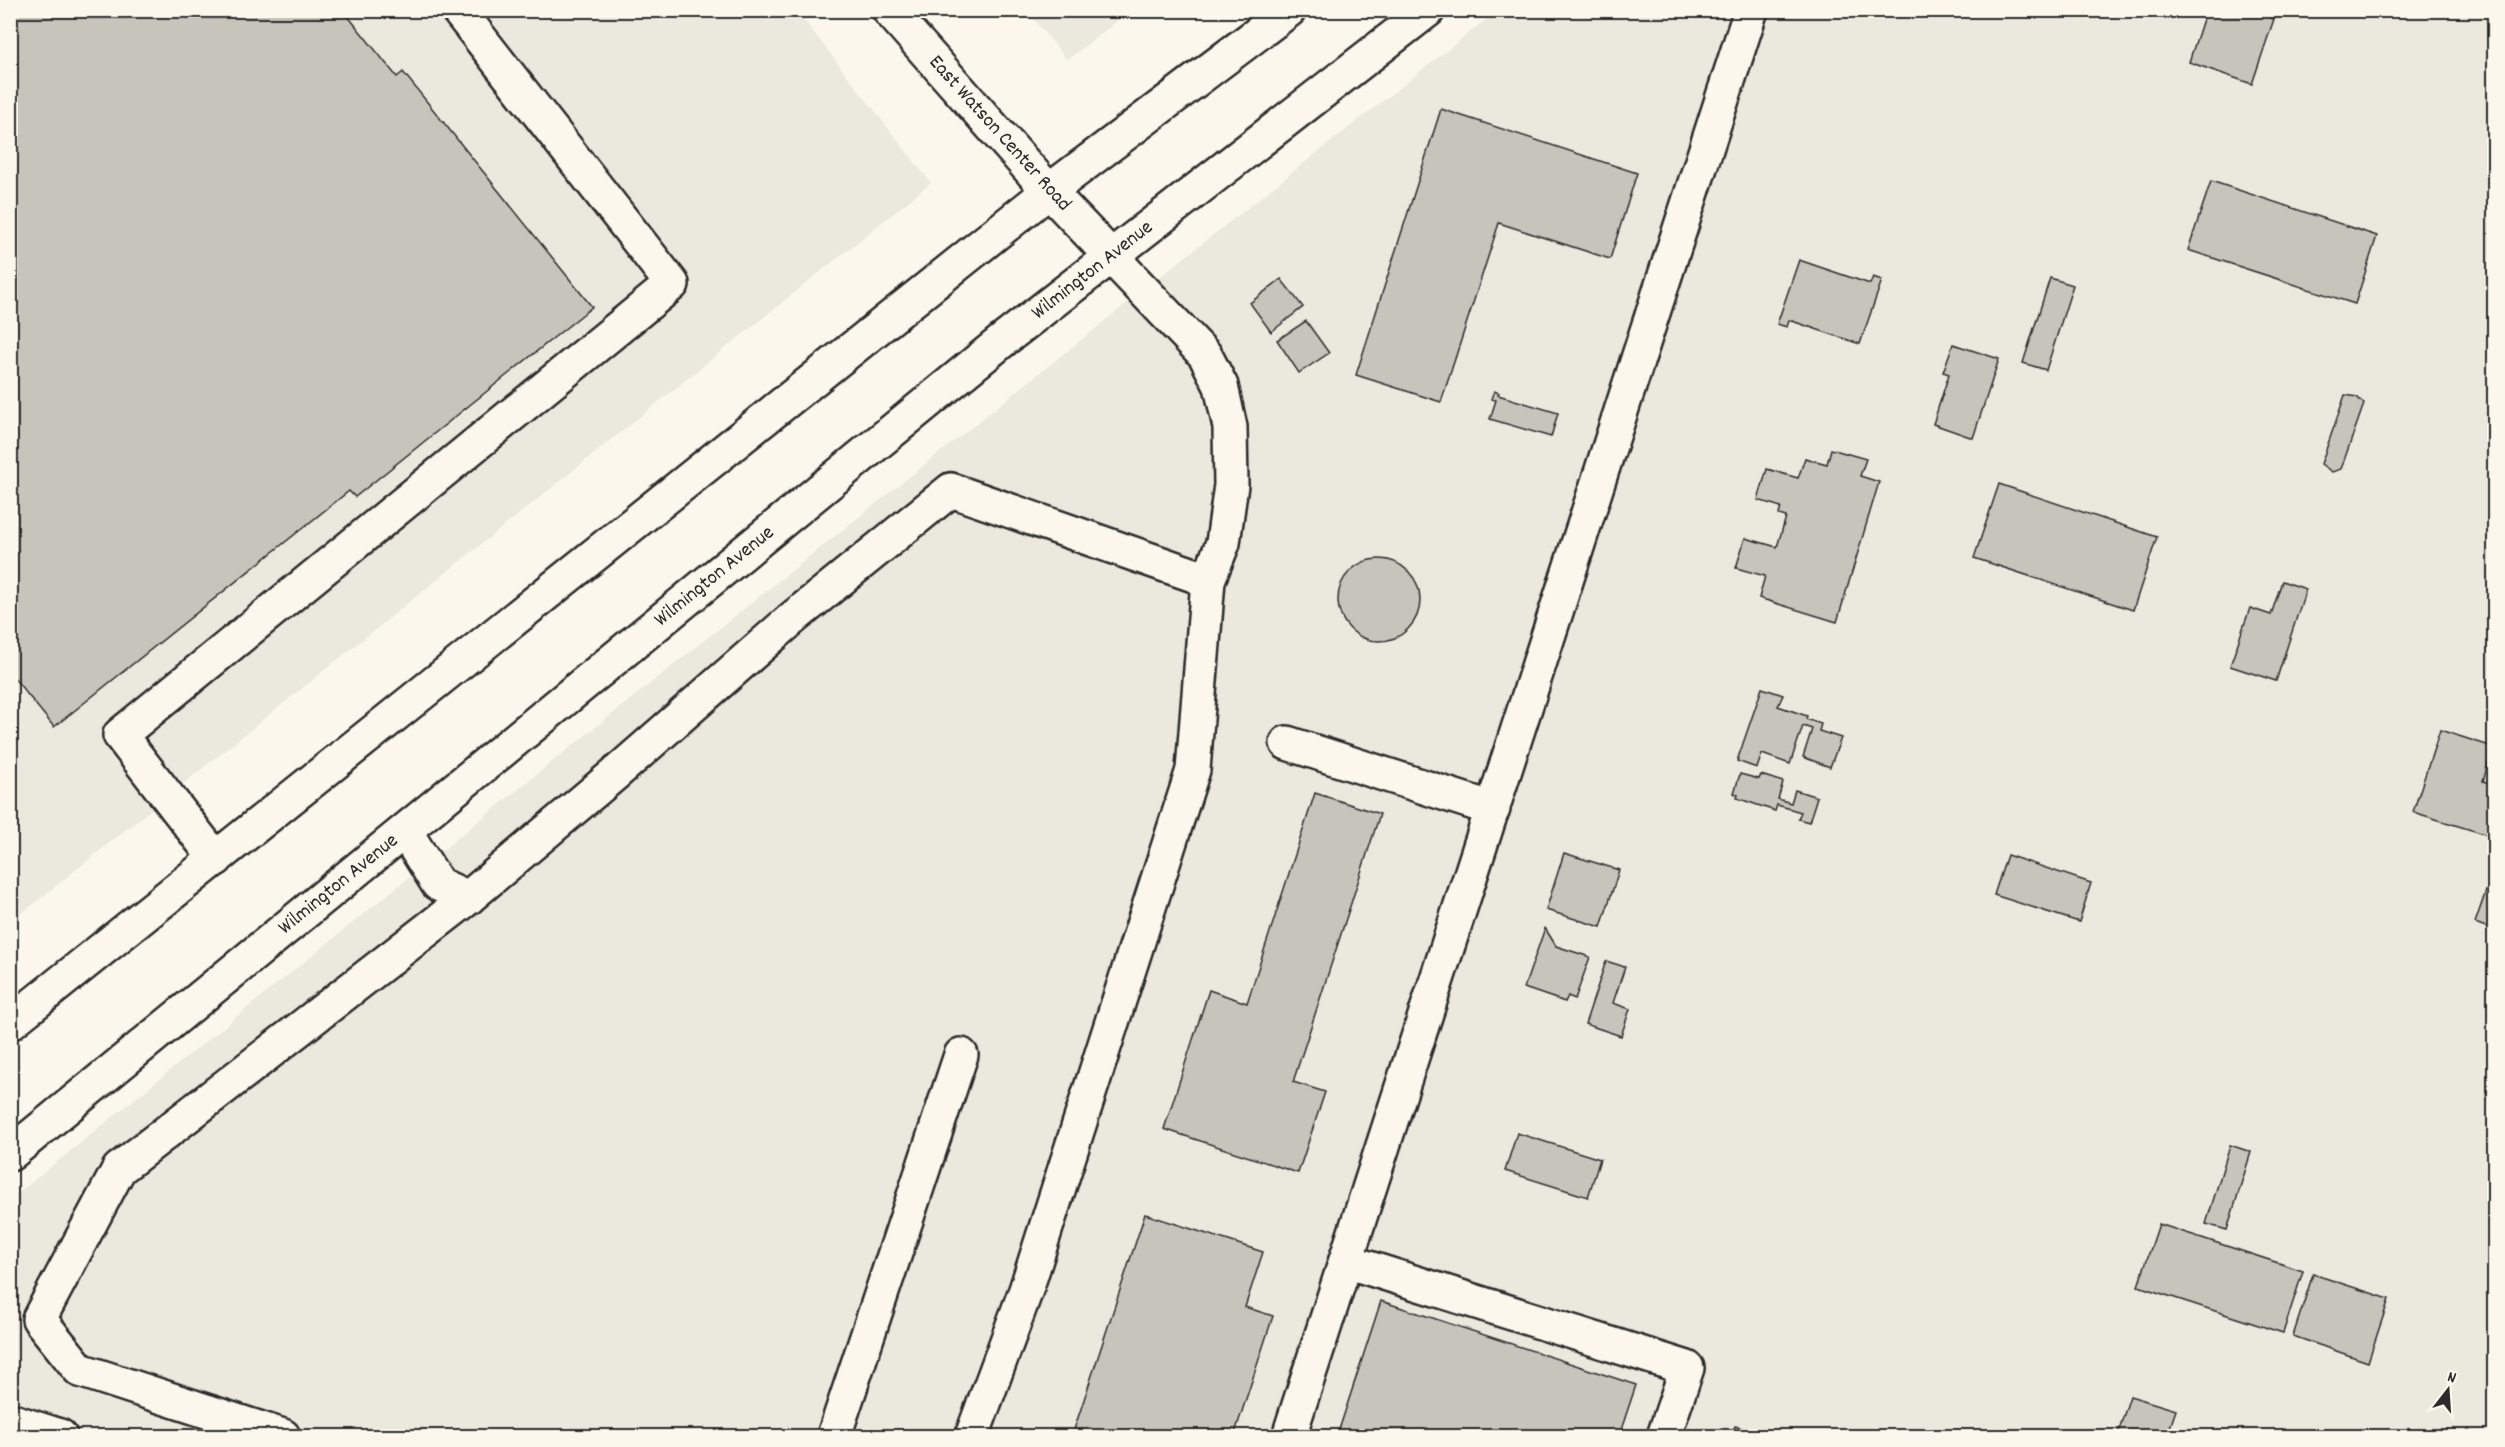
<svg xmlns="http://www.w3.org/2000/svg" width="2505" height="1447" viewBox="0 0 2505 1447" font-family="Dekko,sans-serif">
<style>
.built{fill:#ebe8de}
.building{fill:#c7c4bc;stroke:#2b2b2b;stroke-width:1.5}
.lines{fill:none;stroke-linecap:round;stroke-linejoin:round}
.minor-casing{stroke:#2b2b2b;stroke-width:38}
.major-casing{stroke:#2b2b2b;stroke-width:38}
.minor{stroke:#fbf7ec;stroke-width:33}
.major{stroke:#fbf7ec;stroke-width:33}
.labels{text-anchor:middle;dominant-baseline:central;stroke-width:6;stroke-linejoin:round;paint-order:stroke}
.street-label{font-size:21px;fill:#2b2b2b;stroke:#fbf7ec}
</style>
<rect width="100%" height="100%" fill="#fbf7ec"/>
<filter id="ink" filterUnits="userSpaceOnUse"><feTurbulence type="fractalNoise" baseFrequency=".0167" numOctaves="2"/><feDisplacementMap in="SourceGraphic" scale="12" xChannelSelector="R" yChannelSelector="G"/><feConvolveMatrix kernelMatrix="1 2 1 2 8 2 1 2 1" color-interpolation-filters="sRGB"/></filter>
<g filter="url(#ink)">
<!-- built -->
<g class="built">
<path d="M11,11H797L931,183L11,922Z"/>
<path d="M1027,11H1130L1067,60Z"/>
<path d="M1497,11H2494V1436H11V1199L547,766L1175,265Z"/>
</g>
<!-- building -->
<g class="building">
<path d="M10,10H343L397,77L403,72L592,307L355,497L349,491L54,727L10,673Z"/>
<path d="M2206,10H2249L2274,19L2252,84L2189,62Z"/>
<path d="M1441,109L1637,173L1610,259L1499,223L1441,402L1356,375Z"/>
<path d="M2211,181L2377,236L2355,304L2188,250Z"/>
<path d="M1799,260L1870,284L1873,277L1882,280L1860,344L1789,320L1787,327L1777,324Z"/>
<path d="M2050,278L2073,285L2046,370L2023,363Z"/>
<path d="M1281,279L1303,307L1271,332L1250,303Z"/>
<path d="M1306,321L1329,353L1299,373L1277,340Z"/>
<path d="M1953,344L1999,359L1973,438L1933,424L1949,374L1943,372Z"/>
<path d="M1494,391L1499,393L1498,395L1558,413L1551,437L1490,419L1496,400L1491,399Z"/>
<path d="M2345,395L2357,397L2364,404L2341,469L2332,472L2321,464Z"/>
<path d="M1831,449L1866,459L1860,476L1879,482L1837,622L1759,598L1765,576L1736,568L1745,538L1777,547L1786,517L1779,515L1781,507L1758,500L1767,469L1798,478L1805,458L1827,464Z"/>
<path d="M1999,484L2157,537L2133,610L1974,558Z"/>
<circle cx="1379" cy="600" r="41"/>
<path d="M2282,581L2306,589L2276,681L2230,666L2250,608L2271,615Z"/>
<path d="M1762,688L1783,695L1778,706L1807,716L1806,719L1821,724L1819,731L1841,738L1830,767L1803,757L1812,729L1803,726L1790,764L1762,754L1757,768L1737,761Z"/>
<path d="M2440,730L2493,747L2483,781L2494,785V837L2413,812Z"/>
<path d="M1740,774L1759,779L1761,775L1783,782L1778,799L1791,803L1795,790L1817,797L1809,822L1798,819L1801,812L1777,805L1775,811L1737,798L1738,795L1734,793Z"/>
<path d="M1315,793L1380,814L1293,1082L1325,1092L1298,1173L1164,1129L1209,990L1247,1003Z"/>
<path d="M1564,853L1619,870L1601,927L1546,910Z"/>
<path d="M2007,855L2091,883L2079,922L1994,895Z"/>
<path d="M2486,891L2494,894V930L2475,923Z"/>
<path d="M1545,928L1556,946L1590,957L1575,999L1568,996L1565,1002L1524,988Z"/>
<path d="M1606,961L1625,967L1613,1003L1630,1009L1621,1036L1585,1024Z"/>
<path d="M1517,1133L1600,1159L1588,1197L1505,1171Z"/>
<path d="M2230,1145L2251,1152L2227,1230L2206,1224Z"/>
<path d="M1145,1214L1263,1252L1245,1307L1273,1316L1234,1436H1072Z"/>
<path d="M2159,1224L2303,1271L2283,1333L2138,1286Z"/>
<path d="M2313,1274L2389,1299L2368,1362L2293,1336Z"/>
<path d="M1381,1301L1636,1385L1619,1436H1460L1449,1433L1448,1436H1337Z"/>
<path d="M2130,1396L2176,1410L2167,1436H2117Z"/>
<path d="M1735,1426L1768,1436H1731Z"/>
</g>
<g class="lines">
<!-- minor casing -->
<g class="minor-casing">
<g id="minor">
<path d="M889,10L1049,191L1205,355L1221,386L1230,427L1231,485L1223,543L1208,580L1193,770L1026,1290L972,1436"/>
<path d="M1287,743L1493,809"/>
<path d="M405,831L438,884L468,898L616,773L794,617L951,490L1208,580"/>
<path d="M216,859L120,735L672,284L458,10"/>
<path d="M1346,1261L1687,1368L1664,1436"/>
<path d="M10,1420L60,1436"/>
<path d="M283,1436L80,1370L39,1319L119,1169L468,898"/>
<path d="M834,1436L961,1055"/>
<path d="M1289,1436L1751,10"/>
</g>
</g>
<!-- major casing -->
<g class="major-casing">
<g id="major">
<path d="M10,1023L1049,191L1289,10"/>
<path d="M10,1154L1002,341L1428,10"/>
</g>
</g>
<!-- minor -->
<use href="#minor" class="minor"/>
<!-- major -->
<use href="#major" class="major"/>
</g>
</g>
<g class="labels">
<!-- street labels -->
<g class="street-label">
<text transform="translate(999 134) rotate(48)">East Watson Center Road</text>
<text transform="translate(1093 271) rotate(-38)">Wilmington Avenue</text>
<text transform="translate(715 577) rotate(-39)">Wilmington Avenue</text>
<text transform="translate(339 885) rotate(-39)">Wilmington Avenue</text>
</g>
</g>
<!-- margin -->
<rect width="2505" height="1447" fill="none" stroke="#fbf7ec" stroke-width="36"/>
<rect x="18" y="18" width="2469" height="1411" fill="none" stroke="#2b2b2b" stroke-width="2" filter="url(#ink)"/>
<!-- north arrow -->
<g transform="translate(2448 1390) rotate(17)" stroke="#fbf7ec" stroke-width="4.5" paint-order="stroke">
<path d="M0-4.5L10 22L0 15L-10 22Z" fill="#2b2b2b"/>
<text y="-9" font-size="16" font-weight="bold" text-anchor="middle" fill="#2b2b2b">N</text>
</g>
</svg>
